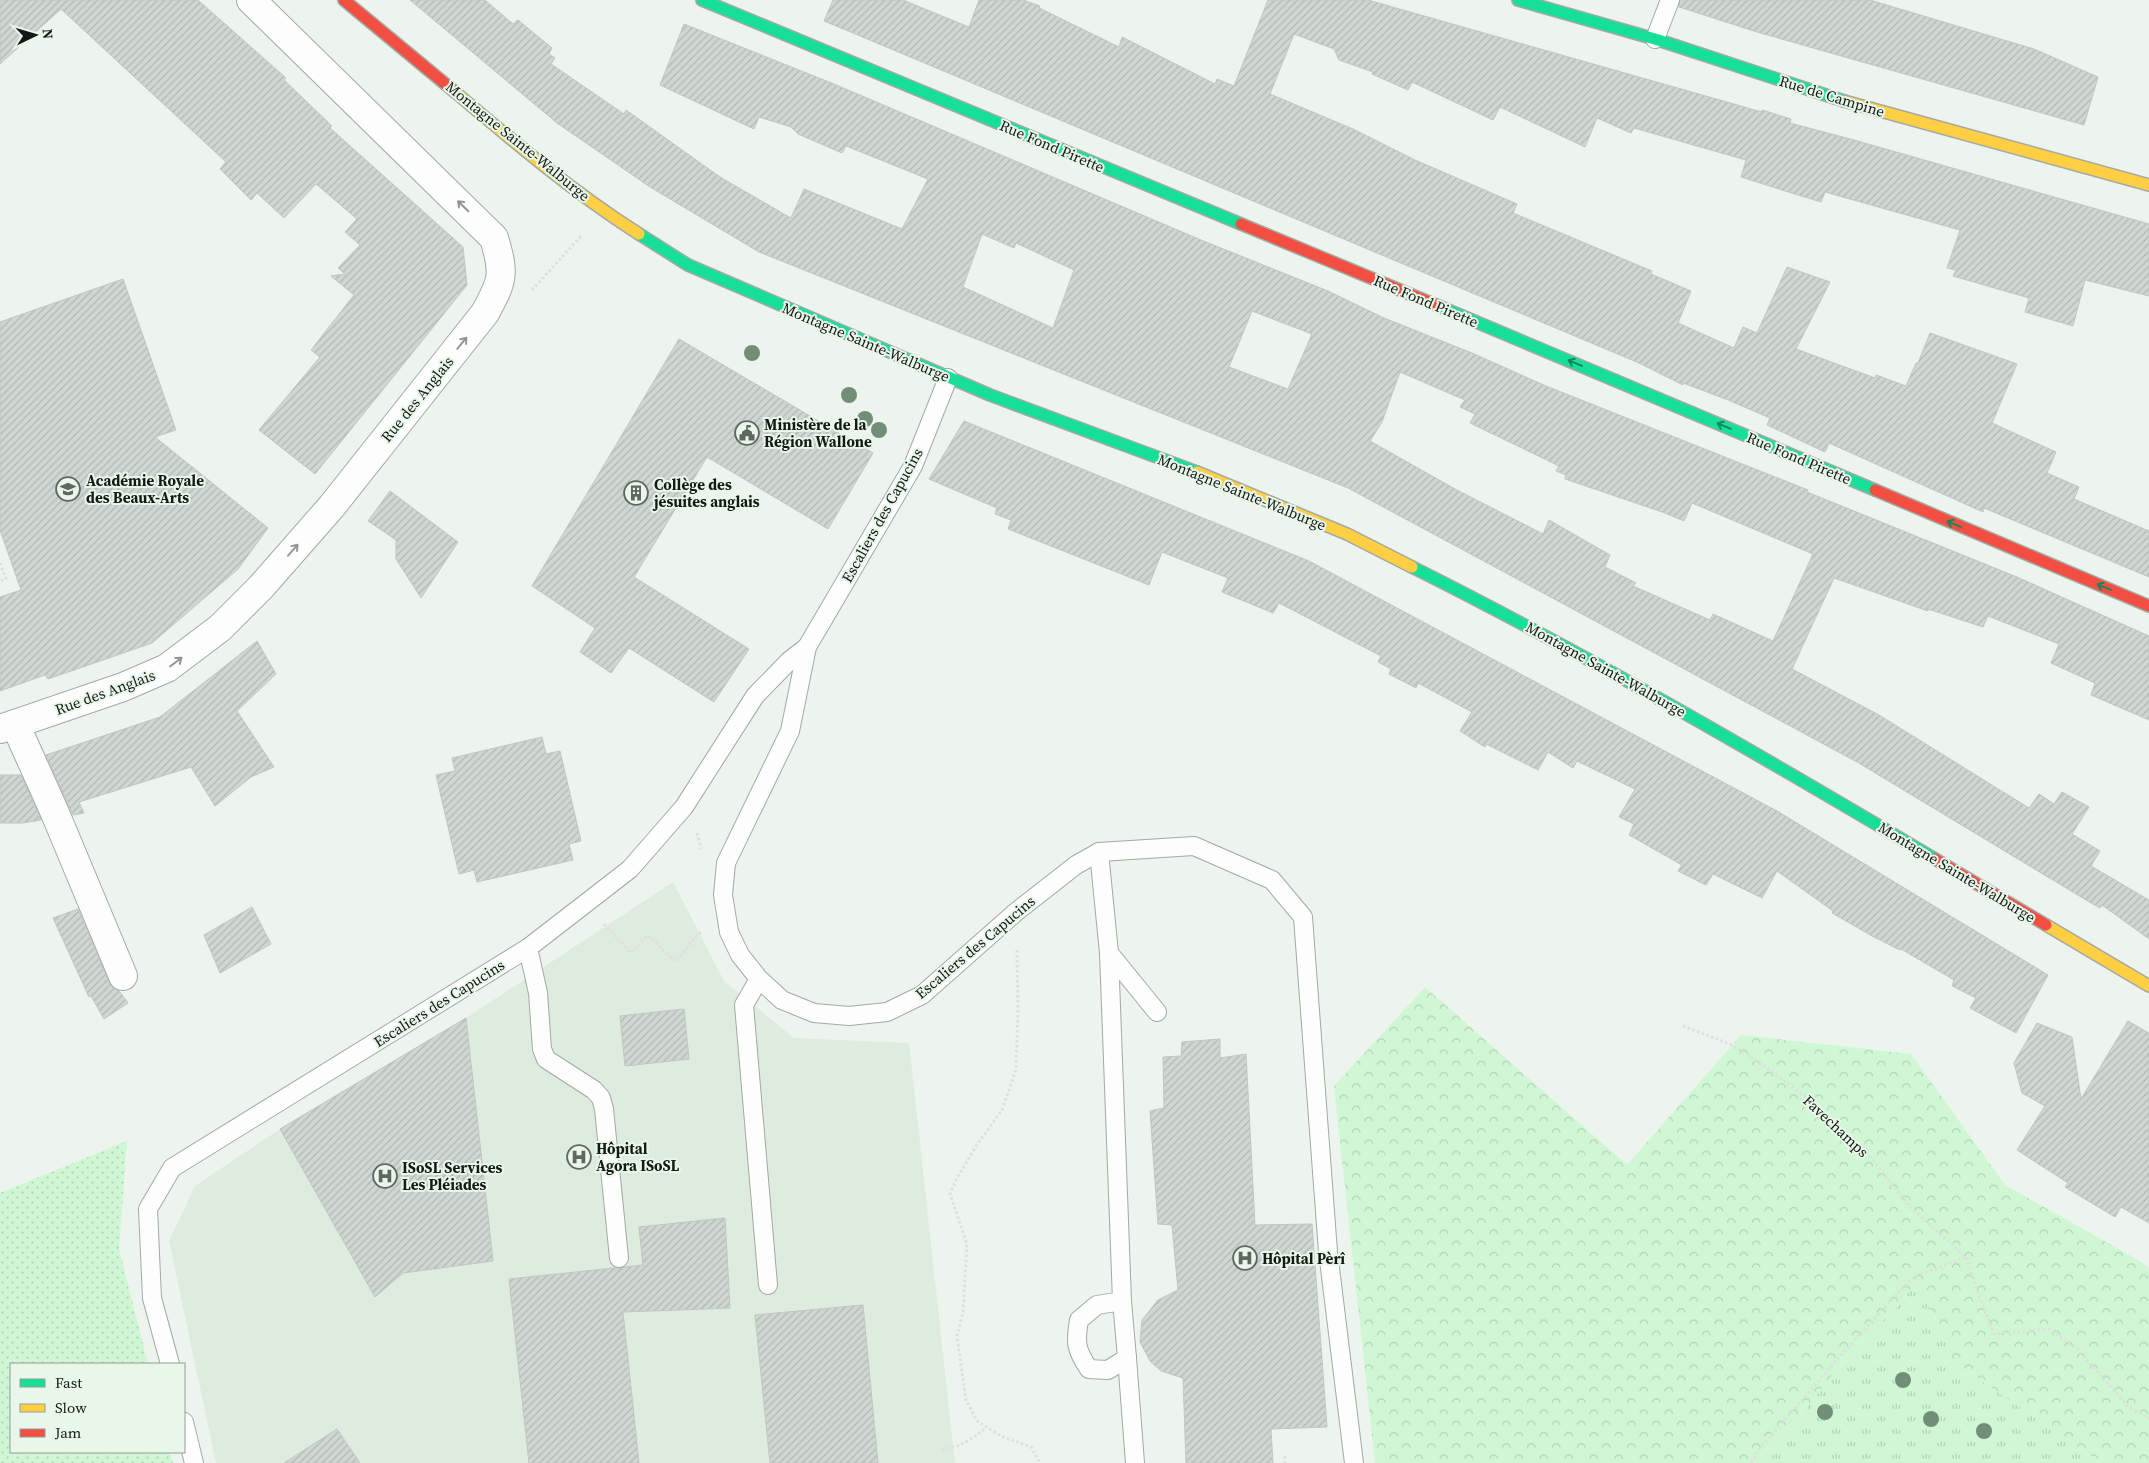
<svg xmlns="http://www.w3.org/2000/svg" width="2149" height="1463" viewBox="0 0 2149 1463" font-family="'Source Serif 4',serif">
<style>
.built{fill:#ddecdf}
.grass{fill:url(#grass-tufts)}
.forest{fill:url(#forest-crowns)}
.park{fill:url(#park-dots)}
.building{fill:url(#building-hatch);stroke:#c0c6c1;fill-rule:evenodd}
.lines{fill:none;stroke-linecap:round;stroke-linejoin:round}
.lane-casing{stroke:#a3a9a4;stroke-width:20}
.street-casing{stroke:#a3a9a4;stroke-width:30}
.fast-casing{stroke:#a3a9a4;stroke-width:14}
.slow-casing{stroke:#a3a9a4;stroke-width:14}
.jam-casing{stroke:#a3a9a4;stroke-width:14}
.path{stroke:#dee0df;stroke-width:3;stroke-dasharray:2.5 2.5;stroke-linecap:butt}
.lane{stroke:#fcfdfc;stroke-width:18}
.street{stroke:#fcfdfc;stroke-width:28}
.fast{stroke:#16e098;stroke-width:11}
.slow{stroke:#ffcf43;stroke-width:11}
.jam{stroke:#f24e42;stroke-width:11}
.tree{fill:#718f78}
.oneway{stroke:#949694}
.oneway2{stroke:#15865d}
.labels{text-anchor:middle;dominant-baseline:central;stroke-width:4;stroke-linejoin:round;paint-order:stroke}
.street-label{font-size:15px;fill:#141914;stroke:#e9f7eb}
.poi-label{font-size:15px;font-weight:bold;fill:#141914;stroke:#e9f7eb;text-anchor:start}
</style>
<defs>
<pattern id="grass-tufts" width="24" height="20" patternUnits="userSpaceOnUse" patternTransform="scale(1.25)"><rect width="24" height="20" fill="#cff7d4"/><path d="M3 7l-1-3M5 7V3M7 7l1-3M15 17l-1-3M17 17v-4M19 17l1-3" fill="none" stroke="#b1d3b5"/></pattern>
<pattern id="forest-crowns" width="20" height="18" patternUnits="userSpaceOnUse" patternTransform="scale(1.25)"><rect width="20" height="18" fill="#cff7d4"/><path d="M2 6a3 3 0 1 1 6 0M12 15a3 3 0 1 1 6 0" fill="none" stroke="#b1d3b5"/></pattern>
<pattern id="park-dots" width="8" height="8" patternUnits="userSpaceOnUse" patternTransform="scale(1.25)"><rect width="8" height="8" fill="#cff7d4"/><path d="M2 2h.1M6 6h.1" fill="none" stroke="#b1d3b5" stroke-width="1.8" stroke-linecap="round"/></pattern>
<pattern id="building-hatch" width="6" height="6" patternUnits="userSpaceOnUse" patternTransform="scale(1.25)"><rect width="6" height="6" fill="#d0d6d1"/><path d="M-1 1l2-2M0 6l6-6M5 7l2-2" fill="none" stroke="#b2b7b3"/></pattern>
</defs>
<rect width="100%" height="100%" fill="#ecf4ed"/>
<!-- built -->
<path class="built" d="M673,882L724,981L794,1038L909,1043L955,1463H216L169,1241L195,1186L280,1129L466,1018Z"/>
<!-- grass -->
<path class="grass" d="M1915,1283L1936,1318L1957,1364L2101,1463H1755L1806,1408L1854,1348L1896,1308Z"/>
<!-- forest -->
<path class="forest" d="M1425,987L1627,1165L1741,1035L1911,1054L2005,1185L2140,1261L2149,1268V1463H2101L1957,1364L1936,1318L1915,1283L1896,1308L1854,1348L1806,1408L1755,1463H1375L1334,1086Z"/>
<!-- park -->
<path class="park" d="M127,1141L119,1249L148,1364H11V1452H170L173,1463H0V1193Z"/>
<!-- building -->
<g class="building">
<path d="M0,0H198L286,78L284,80L332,126L330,128L463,247L467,285L315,474L259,430L320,357L311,350L354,295L331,276L345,274L338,268L360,245L345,232L357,219L316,184L284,218L257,193L251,200L220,169L226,162L61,9L0,64Z"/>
<path d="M410,0H485L513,24L518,20L552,48L549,54L555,58L551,64L624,114L626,110L720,177L791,218L804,189L902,229L928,179L846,146L842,153L798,134L791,127L759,117L754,129L660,85L684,24L834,84L1201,240L1328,291L1384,318L1472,353L1546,386L1808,490L1807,492L2017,577L2149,636V720L2091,695L2095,683L2051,663L2059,644L1988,616L1983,627L1928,609V611L1834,578L1792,669L1879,715L2029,808L2039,794L2054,804L2062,792L2089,807L2072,834L2100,851L2091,866L2149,900V939L2102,905L2100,908L2086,900L1857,762L1348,488L759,252L650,187L557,123ZM982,234L1014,248L1016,243L1074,270L1053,328L963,287ZM1252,311L1312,334L1288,389L1229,367ZM1400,372L1465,400L1460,407L1475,414L1470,423L1559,466L1556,471L1566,475L1565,479L1665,513L1684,521L1692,503L1813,554L1773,641L1713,614L1710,620L1633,586L1636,583L1605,567L1610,555L1549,520L1543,534L1455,489L1370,441L1382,422Z"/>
<path d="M833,0H903L969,27L979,0H1023L1040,6L1039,8L1119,47L1122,37L1215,84L1217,79L1234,86L1268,0H1368L1762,112V110L1791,119L1790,123L1854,140L2149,224V296L2085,280L2073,326L2025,312L2029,298L1953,276L1956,270L1947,268L1960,230L1825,192L1821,202L1782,190L1741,177L1746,160L1634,128L1631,133L1597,118L1585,147L1500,107L1493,120L1412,82L1408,90L1372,74L1373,72L1339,60L1334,49L1294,34L1270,94L1353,129L1415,160L1517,204L1513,213L1652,271L1651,274L1691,291L1678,323L1734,348L1743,327L1757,333L1787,267L1830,282L1796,349L1875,378L1876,375L1906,386L1916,363H1918L1930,333L2017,364L1992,423L2056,452L2047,473L2079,487L2074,499L2149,531V577L1984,508L1983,512L1829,443L1825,452L1767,425L1770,418L1728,400L1683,383V385L1639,363L853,33L824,21Z"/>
<path d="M1680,0H1870L2034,49L2098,77L2084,125L1757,32L1679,7Z"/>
<path d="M123,279L176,430L155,437L268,528L238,569L152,643L48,679L45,675L0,691V597L21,590L0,530V322Z"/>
<path d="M679,339L873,453L828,529L707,457L634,577L749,649L714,702L629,648L611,673L580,652L595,628L532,586Z"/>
<path d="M964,421L1309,561L1777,811L2048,975L2016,1033L1970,1008L1976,998L1952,986L1954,980L1901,949L1900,950L1872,936L1832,913L1833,911L1777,871L1762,898L1713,874L1706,885L1678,871L1682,865L1629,835L1634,824L1619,817L1635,789L1577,761L1573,768L1548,752L1538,770L1486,744L1485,747L1460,731L1472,712L1418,683L1416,688L1389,674L1391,669L1378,662L1381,656L1310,619L1279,603L1273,613L1222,592L1228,578L1162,552L1149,585L1008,529L1011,520L995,514L997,508L929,479Z"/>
<path d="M390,491L458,542L421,598L396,559V540L368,521Z"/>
<path d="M257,641L276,674L237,711L274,767L251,777L215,806L191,767L79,802L84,813L73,815L46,755L160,717Z"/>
<path d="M542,737L546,754L560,751L581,841L569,844L573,860L477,882L474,870L459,874L436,775L455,771L452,758Z"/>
<path d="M0,775H21L41,820L23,823H0Z"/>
<path d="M252,907L271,944L220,973L204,935Z"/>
<path d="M78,909L109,982L113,988L119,991L128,1003L104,1019L91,996L89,997L53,918Z"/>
<path d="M684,1009L689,1059L625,1066L620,1016Z"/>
<path d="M466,1018L493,1261L403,1273L375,1297L280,1129Z"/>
<path d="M2128,1021L2149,1033V1223L2121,1207L2115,1217L2065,1187L2068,1183L2017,1150L2045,1106L2022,1093L2014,1063L2037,1023L2072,1037L2081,1099Z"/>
<path d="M1220,1039V1058L1246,1054L1255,1225L1312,1224L1327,1427L1271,1429L1273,1463H1186L1183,1378L1161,1371L1150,1361L1140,1342L1142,1320L1158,1300L1178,1290L1172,1225L1158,1224L1150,1111L1164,1108L1163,1057L1181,1056L1182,1042Z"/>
<path d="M725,1218L730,1308L623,1312L639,1463H529L509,1279L643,1265L639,1227Z"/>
<path d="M863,1305L878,1463H770L755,1315Z"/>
<path d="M337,1429L360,1463H284Z"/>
</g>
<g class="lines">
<!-- lane casing -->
<g class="lane-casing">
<g id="lane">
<path d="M1655,39L1670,0"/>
<path d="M948,378L913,466L807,647L790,731L726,863L723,895L729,932L740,955L759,979L782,1000L814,1013L849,1016L887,1012L922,995L1016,912L1076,865L1099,852L1194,846L1272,880L1303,917L1328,1252L1354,1463"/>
<path d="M1099,852L1109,953L1157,1012"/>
<path d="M528,948L538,993L542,1049L546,1059L594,1090L601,1098L604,1109L619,1258"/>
<path d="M1109,953L1122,1301L1097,1305L1079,1320C1075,1343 1076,1350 1089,1369L1108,1370L1127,1358L1122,1301"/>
<path d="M759,979L744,1005L768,1285"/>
<path d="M1127,1358L1135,1463"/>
<path d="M170,1364L152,1298L148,1209L172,1168L528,948L630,869L684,807L755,696L789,661L807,647"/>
<path d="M184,1422L194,1463"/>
</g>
</g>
<!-- street casing -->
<g class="street-casing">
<g id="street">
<path d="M15,724L55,813L123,976"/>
<path d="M0,729L123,687L167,668L220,628L261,587L332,506L485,313C503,280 505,275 494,238L251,0"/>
</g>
</g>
<!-- fast casing -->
<g class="fast-casing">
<g id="fast">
<path d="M702,0L1241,224"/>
<path d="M1518,0L1655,39L1844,101"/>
<path d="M639,234L688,265L990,395L1197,472"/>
<path d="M1436,305L1875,490"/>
<path d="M1412,567C1590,656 1763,757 1935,859"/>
</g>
</g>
<!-- slow casing -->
<g class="slow-casing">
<g id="slow">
<path d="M455,92C514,142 573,192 639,234"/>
<path d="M1844,101L2149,185"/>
<path d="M1197,472L1347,534L1412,567"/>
<path d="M2046,925L2149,986"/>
</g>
</g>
<!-- jam casing -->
<g class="jam-casing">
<g id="jam">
<path d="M344,0L455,92"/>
<path d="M1241,224L1436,305"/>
<path d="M1875,490L2149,606"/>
<path d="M1935,859L2046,925"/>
</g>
</g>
<!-- path -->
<g class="path">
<path d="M532,290L581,236"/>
<path d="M0,563L6,579L0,581"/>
<path d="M697,833L701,849"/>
<path d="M604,924L631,953L648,935L676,962L698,934L702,932"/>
<path d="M1017,950L1018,1008L1016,1070L1002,1110L976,1146L956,1180L950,1194L967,1244L963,1312L957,1336L966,1400L977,1421L1001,1436L1031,1447L1040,1463"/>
<path d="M1683,1026L1730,1044L1756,1060L1818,1106L1867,1153L1911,1208L1966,1257"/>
<path d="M942,1449C960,1448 973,1438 987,1427"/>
<path d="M1285,1456V1463"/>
<path d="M1751,1463L1760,1448L1856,1338L1912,1278L1967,1257L1975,1285L1994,1334L2049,1329L2078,1350L2128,1406L2149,1419"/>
</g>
<!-- lane -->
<use href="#lane" class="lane"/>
<!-- street -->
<use href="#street" class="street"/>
<!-- fast -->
<use href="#fast" class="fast"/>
<!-- slow -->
<use href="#slow" class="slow"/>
<!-- jam -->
<use href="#jam" class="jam"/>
</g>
<!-- trees -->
<g class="tree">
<circle cx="752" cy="353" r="8"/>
<circle cx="849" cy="395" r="8"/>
<circle cx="865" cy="419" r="8"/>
<circle cx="879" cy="430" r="8"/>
<circle cx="1903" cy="1380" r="8"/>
<circle cx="1825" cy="1412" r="8"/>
<circle cx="1931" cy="1419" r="8"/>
<circle cx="1984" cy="1431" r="8"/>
</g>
<!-- one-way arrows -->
<defs><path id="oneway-shaft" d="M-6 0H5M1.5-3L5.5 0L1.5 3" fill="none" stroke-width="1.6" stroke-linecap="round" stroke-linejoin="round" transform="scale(1.25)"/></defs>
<g class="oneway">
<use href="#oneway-shaft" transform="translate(463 206) rotate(-136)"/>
<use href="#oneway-shaft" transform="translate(462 343) rotate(-51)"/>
<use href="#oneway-shaft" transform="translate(293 550) rotate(-49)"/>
<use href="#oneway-shaft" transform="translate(176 662) rotate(-37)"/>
</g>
<g class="oneway2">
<use href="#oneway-shaft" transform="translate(1575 363) rotate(-157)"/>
<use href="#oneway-shaft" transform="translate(1724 426) rotate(-157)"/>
<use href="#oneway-shaft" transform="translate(1954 524) rotate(-157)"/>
<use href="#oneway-shaft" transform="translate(2104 587) rotate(-157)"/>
</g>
<!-- icons -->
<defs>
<g id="civic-ring" transform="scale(1.25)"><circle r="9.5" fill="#e9f7eb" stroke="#606660" stroke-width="1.5"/><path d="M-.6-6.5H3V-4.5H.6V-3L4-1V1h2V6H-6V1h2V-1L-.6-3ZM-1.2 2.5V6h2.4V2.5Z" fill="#606660"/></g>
<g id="school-ring" transform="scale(1.25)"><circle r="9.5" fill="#e9f7eb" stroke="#606660" stroke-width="1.5"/><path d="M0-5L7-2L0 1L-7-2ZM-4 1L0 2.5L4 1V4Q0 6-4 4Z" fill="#606660"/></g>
<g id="building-ring" transform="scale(1.25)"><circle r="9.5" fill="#e9f7eb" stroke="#606660" stroke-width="1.5"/><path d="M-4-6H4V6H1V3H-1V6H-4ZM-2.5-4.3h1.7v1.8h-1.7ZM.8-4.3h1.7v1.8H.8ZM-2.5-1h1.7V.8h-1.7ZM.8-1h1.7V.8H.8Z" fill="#606660"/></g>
<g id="hospital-ring" transform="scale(1.25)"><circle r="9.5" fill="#e9f7eb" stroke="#606660" stroke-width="1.5"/><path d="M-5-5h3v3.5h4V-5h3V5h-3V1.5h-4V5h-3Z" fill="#606660"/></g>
</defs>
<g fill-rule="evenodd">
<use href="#civic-ring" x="747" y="433"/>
<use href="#school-ring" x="68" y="489"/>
<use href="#building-ring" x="636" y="493"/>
<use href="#hospital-ring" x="579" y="1157"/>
<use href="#hospital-ring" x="385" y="1176"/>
<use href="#hospital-ring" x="1245" y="1258"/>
</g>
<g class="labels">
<!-- street labels -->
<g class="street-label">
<text transform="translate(1832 96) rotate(17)">Rue de Campine</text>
<text transform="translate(518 141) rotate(39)">Montagne Sainte-Walburge</text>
<text transform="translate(1052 146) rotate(23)">Rue Fond Pirette</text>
<text transform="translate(1426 301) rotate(23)">Rue Fond Pirette</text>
<text transform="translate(866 342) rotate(23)">Montagne Sainte-Walburge</text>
<text transform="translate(417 399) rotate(-51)">Rue des Anglais</text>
<text transform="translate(1799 458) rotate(23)">Rue Fond Pirette</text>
<text transform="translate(1242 492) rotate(22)">Montagne Sainte-Walburge</text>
<text transform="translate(882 515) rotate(-61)">Escaliers des Capucins</text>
<text transform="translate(1606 669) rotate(29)">Montagne Sainte-Walburge</text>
<text transform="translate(105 692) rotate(-20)">Rue des Anglais</text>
<text transform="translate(1957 872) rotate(31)">Montagne Sainte-Walburge</text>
<text transform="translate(975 947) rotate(-40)">Escaliers des Capucins</text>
<text transform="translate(439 1003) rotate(-32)">Escaliers des Capucins</text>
<text transform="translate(1836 1126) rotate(43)">Favechamps</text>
</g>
<!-- poi labels -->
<g class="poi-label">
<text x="764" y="424">Ministère de la<tspan x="764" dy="17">Région Wallone</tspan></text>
<text x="86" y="480">Académie Royale<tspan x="86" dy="17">des Beaux-Arts</tspan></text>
<text x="654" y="484">Collège des<tspan x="654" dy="17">jésuites anglais</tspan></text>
<text x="596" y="1148">Hôpital<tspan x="596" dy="17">Agora ISoSL</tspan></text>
<text x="402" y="1167">ISoSL Services<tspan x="402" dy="17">Les Pléiades</tspan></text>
<text x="1262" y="1258">Hôpital Pèrî</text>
</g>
</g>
<!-- legend -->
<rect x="10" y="1363" width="175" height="90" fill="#e9f7eb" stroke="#949e95"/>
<rect x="20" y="1379" width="25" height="8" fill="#16e098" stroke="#949e95"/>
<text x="55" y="1388" font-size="15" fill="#141914">Fast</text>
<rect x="20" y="1404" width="25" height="8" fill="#ffcf43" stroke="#949e95"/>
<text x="55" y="1413" font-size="15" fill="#141914">Slow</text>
<rect x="20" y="1429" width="25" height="8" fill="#f24e42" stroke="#949e95"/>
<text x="55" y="1438" font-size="15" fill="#141914">Jam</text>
<!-- north arrow -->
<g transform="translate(35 35) rotate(85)" stroke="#e9f7eb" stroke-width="4" paint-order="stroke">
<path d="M0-4L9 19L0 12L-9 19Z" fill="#141914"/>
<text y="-8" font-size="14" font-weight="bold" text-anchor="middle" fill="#141914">N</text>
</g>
</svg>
